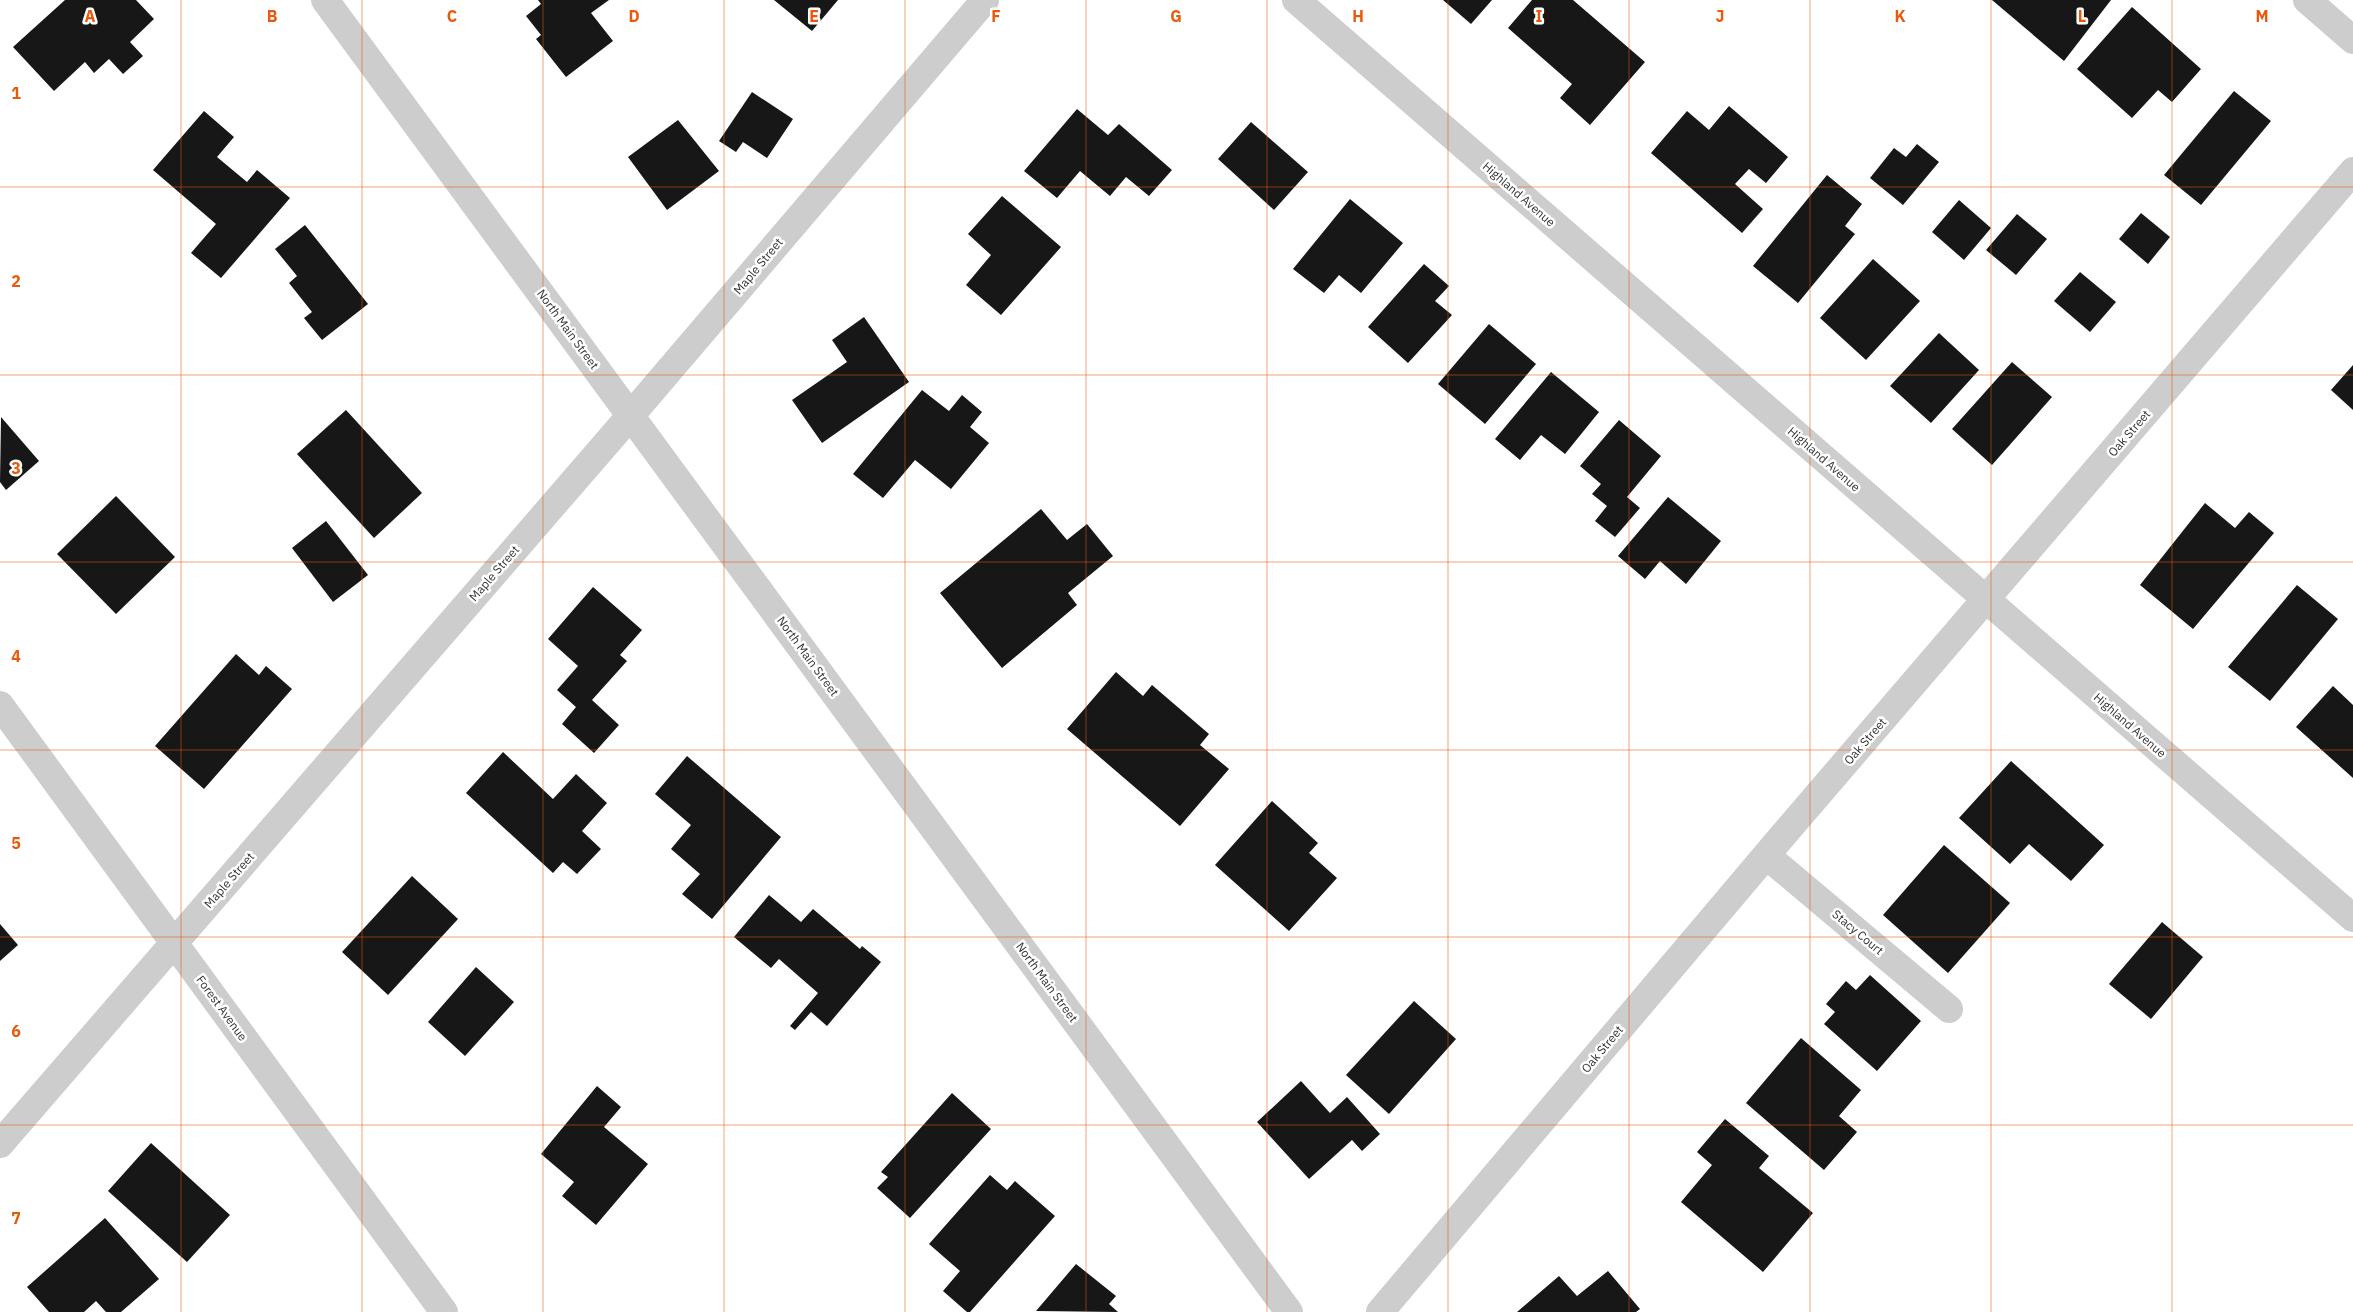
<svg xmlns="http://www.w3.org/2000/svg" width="2353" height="1312" viewBox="0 0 2353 1312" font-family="'IBM Plex Sans',sans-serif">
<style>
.building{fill:#171717}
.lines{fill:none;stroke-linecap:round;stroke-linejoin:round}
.minor{stroke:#cdcdcd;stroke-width:28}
.tertiary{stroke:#cdcdcd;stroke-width:28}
.grid{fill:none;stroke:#e8590c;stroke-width:1;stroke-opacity:0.55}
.labels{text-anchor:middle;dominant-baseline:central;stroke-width:5;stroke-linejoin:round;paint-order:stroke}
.street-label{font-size:12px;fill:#303030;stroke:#fff}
.grid-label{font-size:16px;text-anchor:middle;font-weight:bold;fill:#e8590c;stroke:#fff;stroke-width:5;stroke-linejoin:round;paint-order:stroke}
</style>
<rect width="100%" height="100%" fill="#fff"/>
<!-- building -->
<g class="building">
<path d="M65,0H136L154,19L130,42L143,56L123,74L109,59L94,73L85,62L54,91L13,47Z"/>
<path d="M538,0H609L591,13L613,41L566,77L536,39L541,35L526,16L541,4Z"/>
<path d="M774,0H838L812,31Z"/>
<path d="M1443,0H1492L1471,24Z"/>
<path d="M1532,0H1573L1645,62L1590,125L1560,98L1572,84L1508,28Z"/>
<path d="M1992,0H2111L2064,61Z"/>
<path d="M2132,7L2201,69L2172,102L2158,90L2132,118L2077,69Z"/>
<path d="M2234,91L2271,121L2201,205L2164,175Z"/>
<path d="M752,92L793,119L767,158L743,142L736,152L719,141Z"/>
<path d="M1729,106L1788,157L1766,183L1749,169L1735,184L1763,209L1742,233L1651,153L1687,111L1709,130Z"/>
<path d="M1077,109L1108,135L1119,124L1172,170L1149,196L1126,177L1110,196L1080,171L1057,198L1024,171Z"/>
<path d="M204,111L234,137L217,157L247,182L257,170L290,198L221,278L191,253L216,224L153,170Z"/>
<path d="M678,120L719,171L667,210L628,157Z"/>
<path d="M1251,122L1308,172L1274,210L1218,159Z"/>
<path d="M1917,144L1939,162L1903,205L1870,178L1894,148L1906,157Z"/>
<path d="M1827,175L1862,204L1845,226L1855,234L1798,303L1753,266Z"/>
<path d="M1002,196L1061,247L1001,315L966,285L991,255L968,234Z"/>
<path d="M1350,199L1403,243L1361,293L1339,275L1324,293L1293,269Z"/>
<path d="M1959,200L1991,228L1964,260L1932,232Z"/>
<path d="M2141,213L2170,237L2148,264L2119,239Z"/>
<path d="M2017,214L2047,239L2016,275L1986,250Z"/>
<path d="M305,225L368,304L322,340L304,318L312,312L289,283L297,276L275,249Z"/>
<path d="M1873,259L1920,301L1866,360L1820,318Z"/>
<path d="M1424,264L1449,286L1435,301L1452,315L1408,363L1368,327Z"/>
<path d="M2080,272L2116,302L2090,332L2054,301Z"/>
<path d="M864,317L909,382L822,443L792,400L847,362L832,340Z"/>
<path d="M1489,324L1536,364L1485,424L1438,384Z"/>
<path d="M1939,333L1979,370L1931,423L1890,386Z"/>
<path d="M2012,362L2052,397L1992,465L1952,429Z"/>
<path d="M2353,365V410L2331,390Z"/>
<path d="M1551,372L1599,412L1565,454L1541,435L1520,460L1495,439Z"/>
<path d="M922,390L949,411L962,395L982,412L970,427L989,443L951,489L915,460L883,498L853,474Z"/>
<path d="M346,410L422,493L374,538L297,454Z"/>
<path d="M1,417L39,461L6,490L0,482Z"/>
<path d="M1619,420L1661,456L1627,497L1640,508L1615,537L1595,521L1607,506L1592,494L1601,484L1580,466Z"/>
<path d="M116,496L175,557L116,614L57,554Z"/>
<path d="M1668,497L1721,541L1686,584L1660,561L1645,579L1618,556Z"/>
<path d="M2205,503L2235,528L2249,512L2274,533L2193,629L2140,585Z"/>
<path d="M1041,509L1067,540L1087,524L1113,556L1068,593L1077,605L1002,668L940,593Z"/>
<path d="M326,521L368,575L333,602L292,548Z"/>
<path d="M2297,585L2338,619L2270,701L2228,667Z"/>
<path d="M593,587L642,630L620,655L627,661L592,700L619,725L594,753L562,724L576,707L557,690L578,666L548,639Z"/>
<path d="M236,654L259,675L266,666L292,689L204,789L155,746Z"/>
<path d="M1116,672L1143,696L1152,685L1209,734L1200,745L1229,769L1180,826L1067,729Z"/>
<path d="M2333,686L2353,705V778L2296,727Z"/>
<path d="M503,752L553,799L576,774L607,803L582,831L601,849L577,874L563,862L553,873L466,793Z"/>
<path d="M687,756L781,837L712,919L682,894L700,874L671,849L691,825L655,794Z"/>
<path d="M2011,761L2104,845L2071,881L2029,844L2010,864L1959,818Z"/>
<path d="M1272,801L1318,843L1309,853L1337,878L1289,931L1215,865Z"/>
<path d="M1944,845L2010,903L1948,973L1883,915Z"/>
<path d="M412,876L458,919L388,995L342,952Z"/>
<path d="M769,895L801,922L813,909L860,949L862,946L881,962L827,1026L811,1012L795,1030L790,1026L818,993L779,959L771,968L734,937Z"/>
<path d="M2162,922L2203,957L2151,1019L2109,984Z"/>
<path d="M0,924L18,945L0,961Z"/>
<path d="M476,967L514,1002L465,1056L428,1022Z"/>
<path d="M1870,975L1921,1021L1877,1071L1824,1024L1835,1012L1826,1004L1846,981L1856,990Z"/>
<path d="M1414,1001L1456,1039L1389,1114L1346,1075Z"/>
<path d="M1801,1038L1861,1090L1839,1116L1857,1132L1824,1170L1746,1103Z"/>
<path d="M1301,1081L1330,1113L1347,1097L1380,1134L1362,1151L1352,1140L1309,1179L1257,1122Z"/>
<path d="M597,1086L621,1107L604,1127L648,1164L596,1225L562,1196L574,1182L541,1154Z"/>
<path d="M952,1093L991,1129L910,1218L877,1188L888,1177L881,1172Z"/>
<path d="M1725,1119L1769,1156L1759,1168L1813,1213L1763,1272L1681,1202L1712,1165L1697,1152Z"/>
<path d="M151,1143L230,1215L187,1262L108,1191Z"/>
<path d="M990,1175L1007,1190L1015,1181L1055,1216L970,1312H967L943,1291L960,1271L929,1244Z"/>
<path d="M105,1218L159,1279L121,1312H106L96,1301L84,1312H49L27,1287Z"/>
<path d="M1076,1264L1116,1296L1109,1304L1118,1312L1036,1311Z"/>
<path d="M1608,1271L1640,1309L1636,1312H1517L1559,1276L1577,1296Z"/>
</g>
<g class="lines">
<!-- minor -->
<g class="minor">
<path d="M1296,0L2353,918"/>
<path d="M2307,0L2353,40"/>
<path d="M0,705L444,1312"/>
<path d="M1767,856L1949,1009"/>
<path d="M0,1144L631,415L985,0"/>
<path d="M1380,1312L1779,840L2353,171"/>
</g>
<!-- tertiary -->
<path class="tertiary" d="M325,0L1289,1312"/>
</g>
<!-- grid -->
<path class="grid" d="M181,0V1312M362,0V1312M543,0V1312M724,0V1312M905,0V1312M1086,0V1312M1267,0V1312M1448,0V1312M1629,0V1312M1810,0V1312M1991,0V1312M2172,0V1312M0,187H2353M0,375H2353M0,562H2353M0,750H2353M0,937H2353M0,1125H2353"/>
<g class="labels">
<!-- street labels -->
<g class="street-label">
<text transform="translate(1519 194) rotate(41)">Highland Avenue</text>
<text transform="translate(758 266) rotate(-50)">Maple Street</text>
<text transform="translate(568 329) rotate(54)">North Main Street</text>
<text transform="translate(2129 433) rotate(-49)">Oak Street</text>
<text transform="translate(1824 459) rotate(41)">Highland Avenue</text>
<text transform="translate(494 573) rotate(-49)">Maple Street</text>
<text transform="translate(808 656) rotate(54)">North Main Street</text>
<text transform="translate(2130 725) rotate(41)">Highland Avenue</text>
<text transform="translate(1865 741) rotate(-49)">Oak Street</text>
<text transform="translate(229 880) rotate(-49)">Maple Street</text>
<text transform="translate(1858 932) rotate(40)">Stacy Court</text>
<text transform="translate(1047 982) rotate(54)">North Main Street</text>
<text transform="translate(222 1008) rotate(54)">Forest Avenue</text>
<text transform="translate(1602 1049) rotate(-50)">Oak Street</text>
</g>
</g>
<g class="grid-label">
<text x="90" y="22">A</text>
<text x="272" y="22">B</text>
<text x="452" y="22">C</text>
<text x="634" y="22">D</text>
<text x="814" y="22">E</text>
<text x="996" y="22">F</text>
<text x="1176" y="22">G</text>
<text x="1358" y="22">H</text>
<text x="1539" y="22">I</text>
<text x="1720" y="22">J</text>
<text x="1900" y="22">K</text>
<text x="2082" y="22">L</text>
<text x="2262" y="22">M</text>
<text x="16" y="99">1</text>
<text x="16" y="287">2</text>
<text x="16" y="474">3</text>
<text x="16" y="662">4</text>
<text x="16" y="849">5</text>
<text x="16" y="1037">6</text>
<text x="16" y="1224">7</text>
</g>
</svg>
